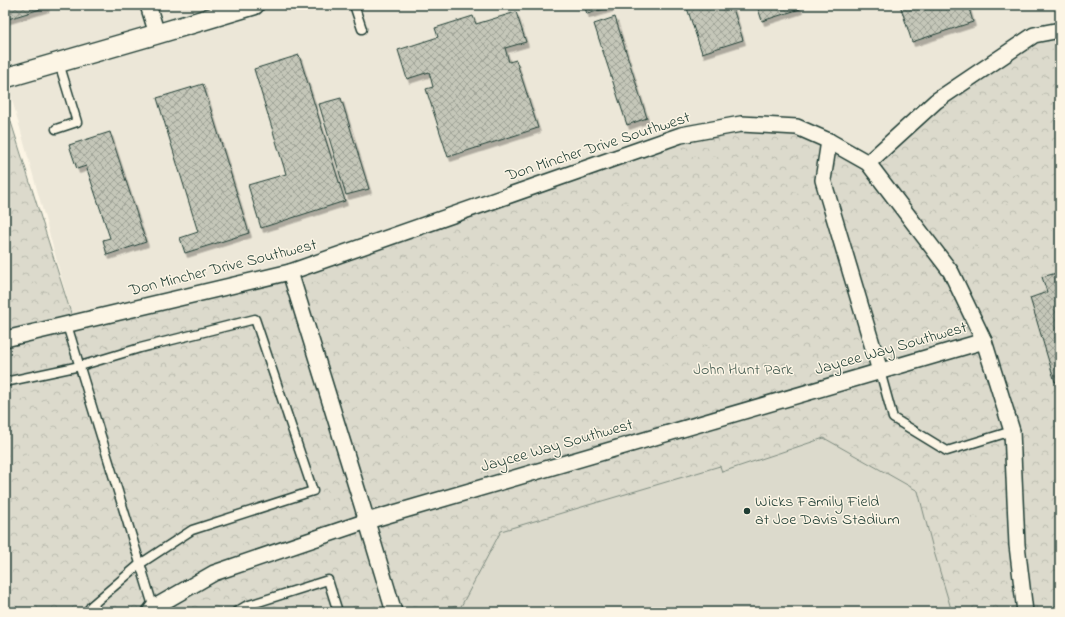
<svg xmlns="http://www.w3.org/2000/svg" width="1065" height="617" viewBox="0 0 1065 617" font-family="'Indie Flower',sans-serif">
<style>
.built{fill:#ece7d8}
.park{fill:url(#park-crowns);stroke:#7e8c80}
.garden{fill:#dcdacc;stroke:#7e8c80}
.building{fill:url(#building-cross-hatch);stroke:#1f3d34;filter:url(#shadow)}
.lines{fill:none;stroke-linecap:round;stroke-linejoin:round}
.service-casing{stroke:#1f3d34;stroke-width:11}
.minor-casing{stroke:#1f3d34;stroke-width:18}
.tertiary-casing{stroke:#1f3d34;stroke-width:22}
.service{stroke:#fcf5e5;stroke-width:8}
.minor{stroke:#fcf5e5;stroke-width:15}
.tertiary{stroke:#fcf5e5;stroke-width:19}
.poi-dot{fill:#1f3d34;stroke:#fcf5e5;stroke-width:1.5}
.labels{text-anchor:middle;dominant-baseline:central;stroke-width:3;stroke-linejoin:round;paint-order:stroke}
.street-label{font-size:16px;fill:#1f3d34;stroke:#fcf5e5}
.park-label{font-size:16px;fill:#455c52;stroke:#fcf5e5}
.poi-label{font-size:16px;fill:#1f3d34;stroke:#fcf5e5;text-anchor:start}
</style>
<defs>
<pattern id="park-crowns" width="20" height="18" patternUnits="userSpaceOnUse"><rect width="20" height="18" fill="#dcdacc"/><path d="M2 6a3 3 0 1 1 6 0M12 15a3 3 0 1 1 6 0" fill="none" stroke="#bcbcb0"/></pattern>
<pattern id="building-cross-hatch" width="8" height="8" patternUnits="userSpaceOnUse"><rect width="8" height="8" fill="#c5c7b9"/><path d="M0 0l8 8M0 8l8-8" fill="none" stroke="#9fa397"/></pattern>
<filter id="shadow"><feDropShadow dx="2.5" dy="4.5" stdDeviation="0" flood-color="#0004"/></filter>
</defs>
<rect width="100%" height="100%" fill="#fcf5e5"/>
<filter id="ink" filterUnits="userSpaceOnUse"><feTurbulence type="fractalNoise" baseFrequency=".025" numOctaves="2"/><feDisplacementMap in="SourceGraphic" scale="8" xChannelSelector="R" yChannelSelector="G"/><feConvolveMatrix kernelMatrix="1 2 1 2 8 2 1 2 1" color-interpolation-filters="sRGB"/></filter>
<g filter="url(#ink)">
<!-- built -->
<path class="built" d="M5,5H1060V30L868,163L290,272L74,323L5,74Z"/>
<!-- park -->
<path class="park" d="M1060,30V612H5V103L74,323L290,272L681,135L797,127L868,163L936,101L1034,35Z"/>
<!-- garden -->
<path class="garden" d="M824,438L918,491L932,545L952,612H458L501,531L720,466L722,472Z"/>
<!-- building -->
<g class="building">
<path d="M5,5H46L47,7L5,20Z"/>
<path d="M584,5H610L611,7L587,14Z"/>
<path d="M686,5H732L743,40L702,53Z"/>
<path d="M757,5H799L800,9L762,21Z"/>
<path d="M900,5H968L973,22L912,42Z"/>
<path d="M516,12L526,42L505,48L509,62L516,60L538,128L448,157L426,89L433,87L429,72L407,79L398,50L438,37L435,28L473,16L476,24Z"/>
<path d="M615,17L647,118L627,125L594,24Z"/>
<path d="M299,55L345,201L261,228L248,185L286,174L254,69Z"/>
<path d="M203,84L249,233L185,253L180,238L198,232L157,98Z"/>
<path d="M341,98L369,189L346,195L319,104Z"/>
<path d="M110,132L146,242L107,255L103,240L110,238L86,166L77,169L69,145Z"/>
<path d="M1060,272V381L1055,382L1030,298L1047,292L1042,277Z"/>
</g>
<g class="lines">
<!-- service casing -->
<g class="service-casing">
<g id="service">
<path d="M354,5L362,29"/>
<path d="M56,129L77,122L59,63"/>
<path d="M67,325L154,609"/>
<path d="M880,371L893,418L947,451L1012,431"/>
<path d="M5,382L80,366L140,348L255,319L313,491L192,530L140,564L91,606L87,612"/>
<path d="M236,612L246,606L328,580L338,612"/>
</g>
</g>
<!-- minor casing -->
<g class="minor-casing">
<g id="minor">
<path d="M148,5L157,34"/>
<path d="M829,141L823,180L880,371"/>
<path d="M868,163L936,101L1034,35L1060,30"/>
<path d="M290,272L362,505L394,612"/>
<path d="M5,339L290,272L681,135L741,124L797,127L829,141L868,163L951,272L984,341L1012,431L1017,545L1025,612"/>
<path d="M150,612L153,608L214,573L367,521L984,341"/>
</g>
</g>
<!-- tertiary casing -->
<g class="tertiary-casing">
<path id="tertiary" d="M5,78L157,34L254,5"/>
</g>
<!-- service -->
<use href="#service" class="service"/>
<!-- minor -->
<use href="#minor" class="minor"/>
<!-- tertiary -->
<use href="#tertiary" class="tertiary"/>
</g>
</g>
<!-- markers -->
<circle class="poi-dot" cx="747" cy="511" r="4"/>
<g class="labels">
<!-- street labels -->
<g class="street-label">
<text transform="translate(598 147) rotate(-18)">Don Mincher Drive Southwest</text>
<text transform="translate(223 268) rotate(-14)">Don Mincher Drive Southwest</text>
<text transform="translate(891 349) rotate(-16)">Jaycee Way Southwest</text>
<text transform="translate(557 446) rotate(-16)">Jaycee Way Southwest</text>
</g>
<!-- park labels -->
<g class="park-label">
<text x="743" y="370">John Hunt Park</text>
</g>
<!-- poi labels -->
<g class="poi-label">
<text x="755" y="502">Wicks Family Field<tspan x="755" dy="18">at Joe Davis Stadium</tspan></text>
</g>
</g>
<!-- margin -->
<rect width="1065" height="617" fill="none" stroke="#fcf5e5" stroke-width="20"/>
<rect x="10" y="10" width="1045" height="597" fill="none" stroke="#1f3d34" stroke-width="1.5" filter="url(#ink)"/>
</svg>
